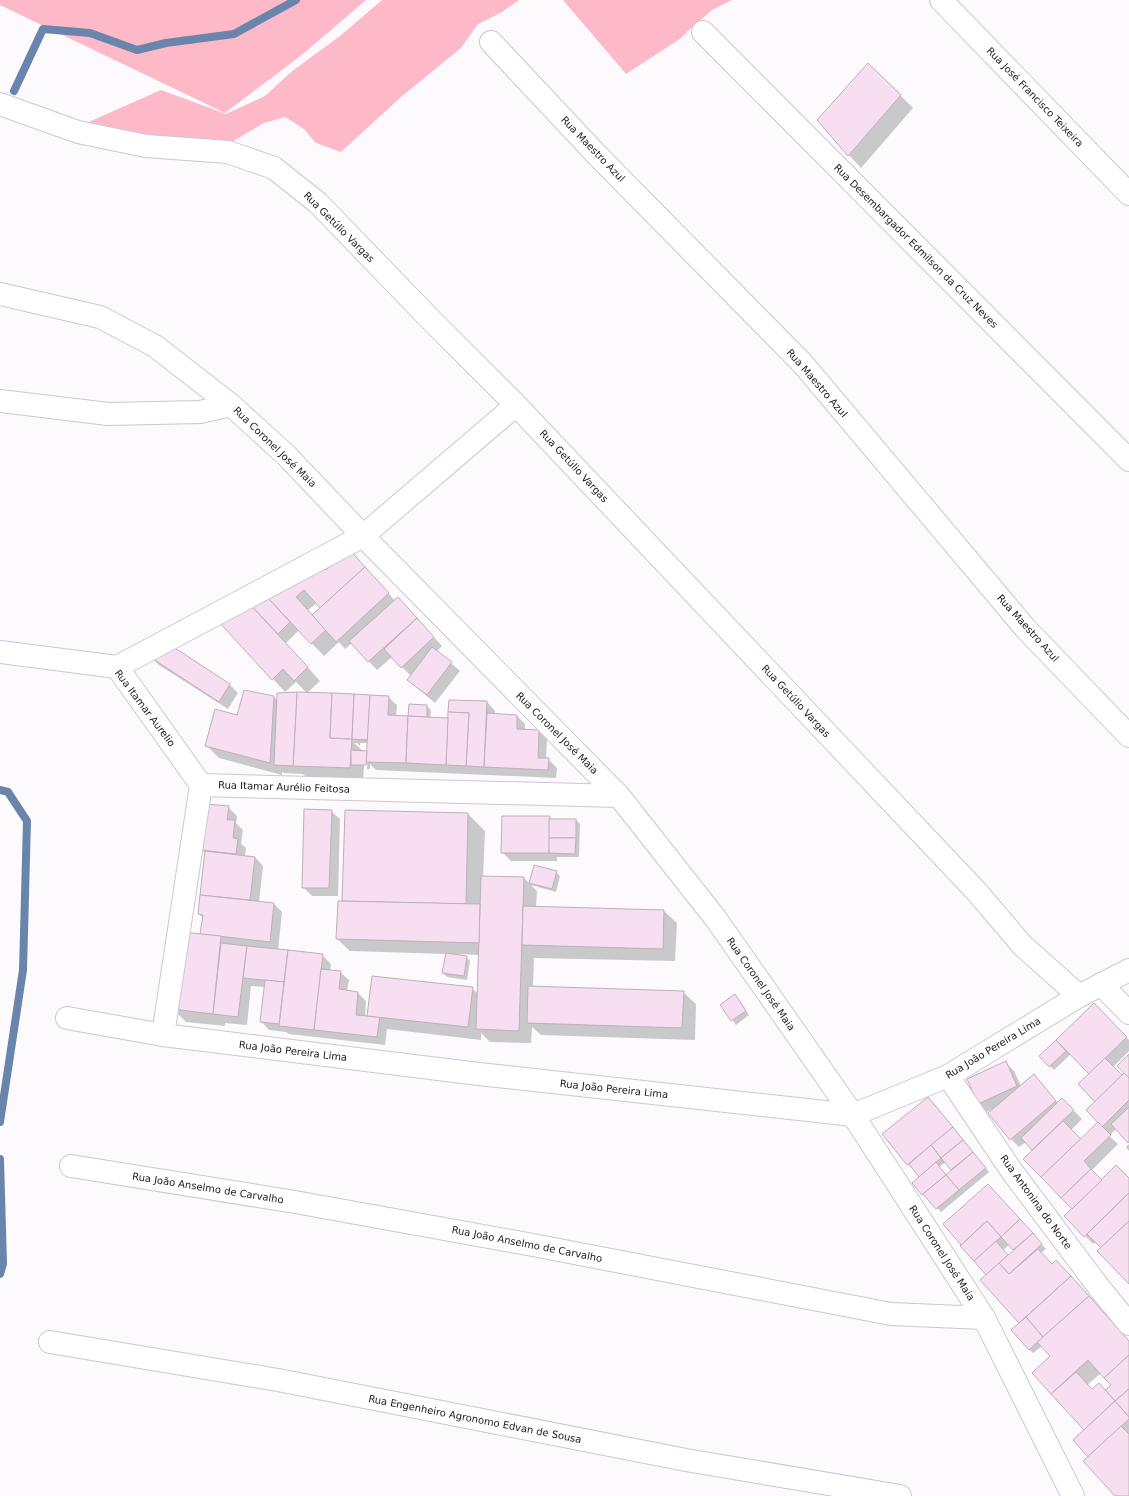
<svg xmlns="http://www.w3.org/2000/svg" width="1129" height="1496" font-family="'DejaVu Sans',sans-serif">
  <style>
    .green { fill: #feb9c8 }
    .shadow { fill: #0003; fill-rule: evenodd }
    .lines { fill: none; stroke-linecap: round; stroke-linejoin: round }
    .stream { stroke: #6985ac; stroke-width: 8 }
    .building { fill: #f7def0; stroke: #bdb0b9 }
    .street-casing { stroke: #cdc6d3; stroke-width: 24 }
    .street { stroke: #fff; stroke-width: 22 }
    .labels { text-anchor: middle; dominant-baseline: central; stroke-width: 3; stroke-linejoin: round; paint-order: stroke }
    .street-label { font-size: 10px; fill: #1b181d; stroke: #fff }
  </style>
  <rect width="100%" height="100%" fill="#fcfafd"/>
  <g class="green">
    <polygon points="0,0 366,0 303,54 225,113 0,5"/>
    <polygon points="382,0 519,0 502,12 478,24 461,48 401,97 341,152 316,143 304,129 285,117 264,123 223,147 118,137 84,124 161,90 226,114 265,96 291,72 340,36"/>
    <polygon points="563,0 732,0 712,10 688,31 680,39 626,74"/>
  </g>
  <g class="shadow">
    <polygon points="900,95 913,108 861,168 849,155"/>
    <path d="M 326,571 L 377,580 L 395,601 L 406,607 L 442,646 L 437,651 L 460,671 L 435,703 L 408,680 L 411,676 L 392,657 L 377,670 L 352,643 L 345,649 L 339,642 L 324,656 L 299,630 L 286,643 L 320,681 L 307,693 L 296,682 L 285,692 L 221,622 ZM 317,603 L 322,608 L 313,616 L 308,610 Z"/>
    <polygon points="161,640 230,685 238,693 228,709 159,665 151,657"/>
    <polygon points="274,697 278,701 388,697 397,705 396,717 411,717 427,706 431,710 430,718 449,719 450,701 487,702 495,711 495,714 517,716 525,724 525,730 538,731 547,739 546,759 548,759 557,768 556,778 376,770 370,764 370,769 367,769 368,743 360,743 360,746 357,743 354,743 363,751 365,752 363,781 307,778 303,774 284,773 282,772 282,775 219,758 206,745"/>
    <polygon points="228,807 237,816 236,823 243,830 241,844 246,848 245,856 255,857 263,866 259,902 274,904 282,912 278,950 322,955 331,964 330,971 340,972 349,980 347,992 358,993 366,1001 365,1017 472,988 478,994 480,955 456,954 456,956 466,957 470,961 467,980 447,977 443,973 446,954 350,951 337,939 344,902 343,901 346,811 468,814 485,831 483,877 524,878 530,884 535,866 556,872 560,876 556,892 531,885 537,891 536,907 664,911 677,923 675,961 534,958 533,987 683,992 696,1004 695,1040 541,1035 532,1027 531,1043 490,1042 481,1033 481,1040 387,1029 385,1045 289,1034 286,1032 269,1030 261,1021 265,987 251,986 247,1025 225,1023 225,1026 186,1022 173,1009 203,935 203,918 199,914 206,854 202,850"/>
    <polygon points="331,811 340,819 338,896 312,896 303,887"/>
    <polygon points="549,817 552,820 576,820 580,824 579,857 557,857 557,861 511,861 502,852"/>
    <polygon points="739,1000 749,1015 736,1025 722,1005"/>
    <polygon points="1094,1004 1129,1040 1129,1051 1113,1067 1122,1076 1129,1079 1129,1142 1116,1129 1109,1136 1118,1144 1092,1170 1102,1181 1129,1180 1129,1282 1102,1248 1096,1241 1093,1244 1066,1216 1073,1209 1034,1150 1026,1142 1019,1147 1011,1139 992,1109 987,1112 979,1103 1006,1063 1014,1071 1021,1086 1034,1075 1058,1103 1062,1099 1082,1119 1071,1130 1081,1140 1099,1122 1090,1074 1071,1054 1054,1070 1040,1056"/>
    <path d="M 928,1098 L 936,1106 L 989,1172 L 941,1212 L 937,1208 L 916,1172 L 908,1164 ZM 946,1162 L 953,1170 L 946,1176 L 939,1167 Z"/>
    <polygon points="1129,1144 1129,1151 1126,1147"/>
    <path d="M 988,1185 L 1046,1249 L 1041,1253 L 1052,1265 L 1056,1261 L 1129,1341 L 1129,1354 L 1101,1373 L 1087,1385 L 1092,1390 L 1106,1391 L 1112,1386 L 1129,1356 L 1129,1496 L 1117,1496 L 1089,1457 L 1085,1430 L 1052,1393 L 1051,1357 L 1042,1346 L 1033,1353 L 1029,1349 L 1020,1323 L 982,1280 L 988,1275 L 944,1224 ZM 1009,1245 L 1015,1250 L 1009,1256 L 1003,1250 Z"/>
  </g>
  <g class="lines">
    <g class="stream">
      <polyline points="14,91 43,29 90,33 137,50 166,43 234,34 296,0"/>
      <polyline points="0,790 8,792 27,821 23,970 0,1122"/>
      <polyline points="0,1159 3,1264 0,1274"/>
    </g>
  </g>
  <g class="building">
    <polygon points="868,63 901,95 848,156 817,120"/>
    <polygon points="349,549 365,567 320,608 304,590 296,597 326,630 311,644 266,596 311,555 326,570"/>
    <polygon points="365,567 389,593 336,642 312,615"/>
    <polygon points="258,587 290,622 278,634 245,599"/>
    <polygon points="398,597 417,618 368,662 349,641"/>
    <polygon points="245,599 308,667 294,681 283,669 272,680 219,622"/>
    <polygon points="417,618 434,637 401,668 384,649"/>
    <polygon points="161,639 230,684 219,702 150,657"/>
    <polygon points="432,647 452,662 427,695 407,680"/>
    <polygon points="244,690 274,696 270,763 205,746 215,709 237,715"/>
    <polygon points="297,692 332,693 330,738 352,739 350,768 293,766"/>
    <polygon points="297,692 293,766 274,765 277,693"/>
    <polygon points="332,693 354,694 352,739 330,738"/>
    <polygon points="354,694 370,695 368,740 352,739"/>
    <polygon points="370,695 389,696 388,715 408,716 406,763 366,762"/>
    <polygon points="449,700 487,701 484,767 466,766 469,713 448,712"/>
    <polygon points="409,704 427,705 427,717 408,716"/>
    <polygon points="448,712 469,713 466,766 446,765"/>
    <polygon points="487,713 517,715 517,729 539,730 538,758 549,758 548,770 484,767"/>
    <polygon points="408,716 448,718 446,765 406,763"/>
    <polygon points="351,750 367,751 366,765 351,765"/>
    <polygon points="206,804 229,806 227,820 235,820 233,838 238,839 236,854 200,850"/>
    <polygon points="304,809 332,810 329,888 302,888"/>
    <polygon points="345,810 468,813 466,904 342,901"/>
    <polygon points="502,816 550,816 549,853 501,853"/>
    <rect x="549" y="819" width="27" height="19"/>
    <polygon points="549,838 576,838 575,854 549,853"/>
    <polygon points="205,851 255,857 250,900 200,895"/>
    <polygon points="534,865 557,871 552,889 529,883"/>
    <polygon points="481,876 524,877 519,1031 476,1029"/>
    <polygon points="200,895 274,903 270,942 200,934 203,915 198,914"/>
    <polygon points="338,901 480,904 479,943 336,939"/>
    <polygon points="523,906 664,910 663,949 522,945"/>
    <polygon points="181,932 221,936 213,1014 172,1009"/>
    <polygon points="221,943 247,946 238,1017 213,1014"/>
    <polygon points="247,946 288,950 284,982 243,978"/>
    <polygon points="288,950 323,954 314,1030 279,1026"/>
    <polygon points="446,953 467,956 464,976 442,973"/>
    <polygon points="321,969 341,971 339,989 358,992 356,1015 380,1017 377,1037 314,1030"/>
    <polygon points="372,976 473,987 468,1027 367,1016"/>
    <polygon points="265,980 284,982 279,1024 260,1022"/>
    <polygon points="528,986 684,991 682,1028 527,1023"/>
    <polygon points="735,994 746,1011 731,1021 720,1005"/>
    <polygon points="1094,1003 1127,1037 1089,1074 1056,1040"/>
    <polygon points="1056,1040 1066,1051 1049,1067 1039,1056"/>
    <polygon points="1129,1054 1129,1078 1117,1066"/>
    <polygon points="1105,1058 1122,1075 1095,1102 1078,1084"/>
    <polygon points="1006,1061 1017,1086 978,1104 967,1079"/>
    <polygon points="1124,1073 1129,1078 1129,1100 1102,1127 1086,1110"/>
    <polygon points="1034,1074 1056,1101 1010,1140 988,1113"/>
    <polygon points="928,1097 953,1127 907,1165 882,1134"/>
    <polygon points="1062,1098 1074,1110 1032,1150 1021,1138"/>
    <polygon points="1129,1107 1129,1142 1128,1143 1111,1124"/>
    <polygon points="1063,1121 1081,1139 1041,1177 1023,1159"/>
    <polygon points="1098,1122 1111,1135 1084,1161 1091,1169 1061,1198 1041,1177"/>
    <polygon points="953,1127 963,1140 941,1158 931,1145"/>
    <polygon points="963,1140 973,1152 951,1170 941,1158"/>
    <polygon points="931,1145 941,1158 919,1177 909,1164"/>
    <polygon points="973,1152 986,1168 959,1190 946,1175"/>
    <polygon points="936,1162 946,1175 922,1195 912,1183"/>
    <polygon points="1116,1165 1129,1178 1129,1193 1084,1237 1064,1216"/>
    <polygon points="1091,1169 1102,1180 1072,1209 1061,1198"/>
    <polygon points="946,1175 959,1190 936,1209 923,1194"/>
    <polygon points="988,1184 1020,1219 1001,1237 987,1221 961,1245 943,1224"/>
    <polygon points="1129,1193 1129,1221 1101,1248 1087,1234"/>
    <polygon points="1020,1219 1033,1233 1013,1250 1001,1237"/>
    <polygon points="987,1221 1001,1237 974,1261 960,1246"/>
    <polygon points="1129,1221 1129,1284 1097,1251"/>
    <polygon points="1033,1233 1042,1244 1009,1274 999,1263"/>
    <polygon points="996,1241 1008,1255 986,1275 974,1261"/>
    <polygon points="1038,1249 1052,1264 1056,1260 1071,1276 1019,1323 980,1280 999,1263 1009,1274"/>
    <polygon points="1071,1276 1089,1296 1043,1337 1026,1317"/>
    <polygon points="1089,1296 1129,1341 1129,1355 1104,1378 1088,1360 1051,1394 1032,1373 1050,1356 1037,1342"/>
    <polygon points="1026,1317 1043,1337 1029,1350 1011,1330"/>
    <polygon points="1129,1355 1129,1389 1115,1401 1105,1390 1111,1385 1104,1378"/>
    <polygon points="1076,1372 1092,1389 1099,1383 1115,1401 1084,1430 1051,1394"/>
    <polygon points="1129,1389 1129,1417 1115,1401"/>
    <polygon points="1115,1401 1129,1417 1129,1419 1088,1457 1073,1440"/>
    <polygon points="1121,1426 1129,1434 1129,1496 1115,1496 1083,1461"/>
  </g>
  <g class="lines">
    <g class="street-casing">
      <g id="street">
        <polyline points="941,0 1129,194"/>
        <polyline points="703,32 1129,460"/>
        <polyline points="491,42 597,155 803,364 1026,629 1129,736"/>
        <polyline points="0,104 78,132 146,146 228,152 274,168 318,203 431,320 516,405 977,892 1022,945 1079,996"/>
        <polyline points="0,294 100,317 155,346 231,405"/>
        <polyline points="0,401 108,414 200,412 231,405 287,456 363,536 619,796 716,919 853,1115 984,1318 1073,1496"/>
        <polyline points="0,652 117,667 201,785"/>
        <polyline points="117,667 363,536 516,405"/>
        <polyline points="1101,984 1129,1013"/>
        <polyline points="67,1018 163,1035 479,1074 853,1115 948,1076 1079,996 1129,970"/>
        <polyline points="163,1035 201,785 619,796"/>
        <polyline points="948,1076 1011,1170 1101,1290 1129,1324"/>
        <polyline points="71,1166 295,1202 533,1245 891,1314 984,1318"/>
        <polyline points="50,1342 278,1380 686,1460 900,1496"/>
      </g>
    </g>
    <use href="#street" class="street"/>
  </g>
  <g class="labels">
    <g class="street-label">
      <text transform="translate(1035 97) rotate(46)">Rua José Francisco Teixeira</text>
      <text transform="translate(593 149) rotate(46)">Rua Maestro Azul</text>
      <text transform="translate(339 227) rotate(45)">Rua Getúlio Vargas</text>
      <text transform="translate(916 246) rotate(45)">Rua Desembargador Edmilson da Cruz Neves</text>
      <text transform="translate(817 383) rotate(49)">Rua Maestro Azul</text>
      <text transform="translate(275 447) rotate(44)">Rua Coronel José Maia</text>
      <text transform="translate(574 466) rotate(47)">Rua Getúlio Vargas</text>
      <text transform="translate(1028 628) rotate(48)">Rua Maestro Azul</text>
      <text transform="translate(796 701) rotate(47)">Rua Getúlio Vargas</text>
      <text transform="translate(145 708) rotate(53)">Rua Itamar Aurelio</text>
      <text transform="translate(557 733) rotate(45)">Rua Coronel José Maia</text>
      <text transform="translate(284 787) rotate(2)">Rua Itamar Aurélio Feitosa</text>
      <text transform="translate(761 984) rotate(55)">Rua Coronel José Maia</text>
      <text transform="translate(993 1048) rotate(-31)">Rua João Pereira Lima</text>
      <text transform="translate(293 1051) rotate(7)">Rua João Pereira Lima</text>
      <text transform="translate(614 1089) rotate(6)">Rua João Pereira Lima</text>
      <text transform="translate(208 1188) rotate(9)">Rua João Anselmo de Carvalho</text>
      <text transform="translate(1036 1202) rotate(54)">Rua Antonina do Norte</text>
      <text transform="translate(527 1244) rotate(11)">Rua João Anselmo de Carvalho</text>
      <text transform="translate(942 1253) rotate(57)">Rua Coronel José Maia</text>
      <text transform="translate(475 1419) rotate(11)">Rua Engenheiro Agronomo Edvan de Sousa</text>
    </g>
  </g>
</svg>
